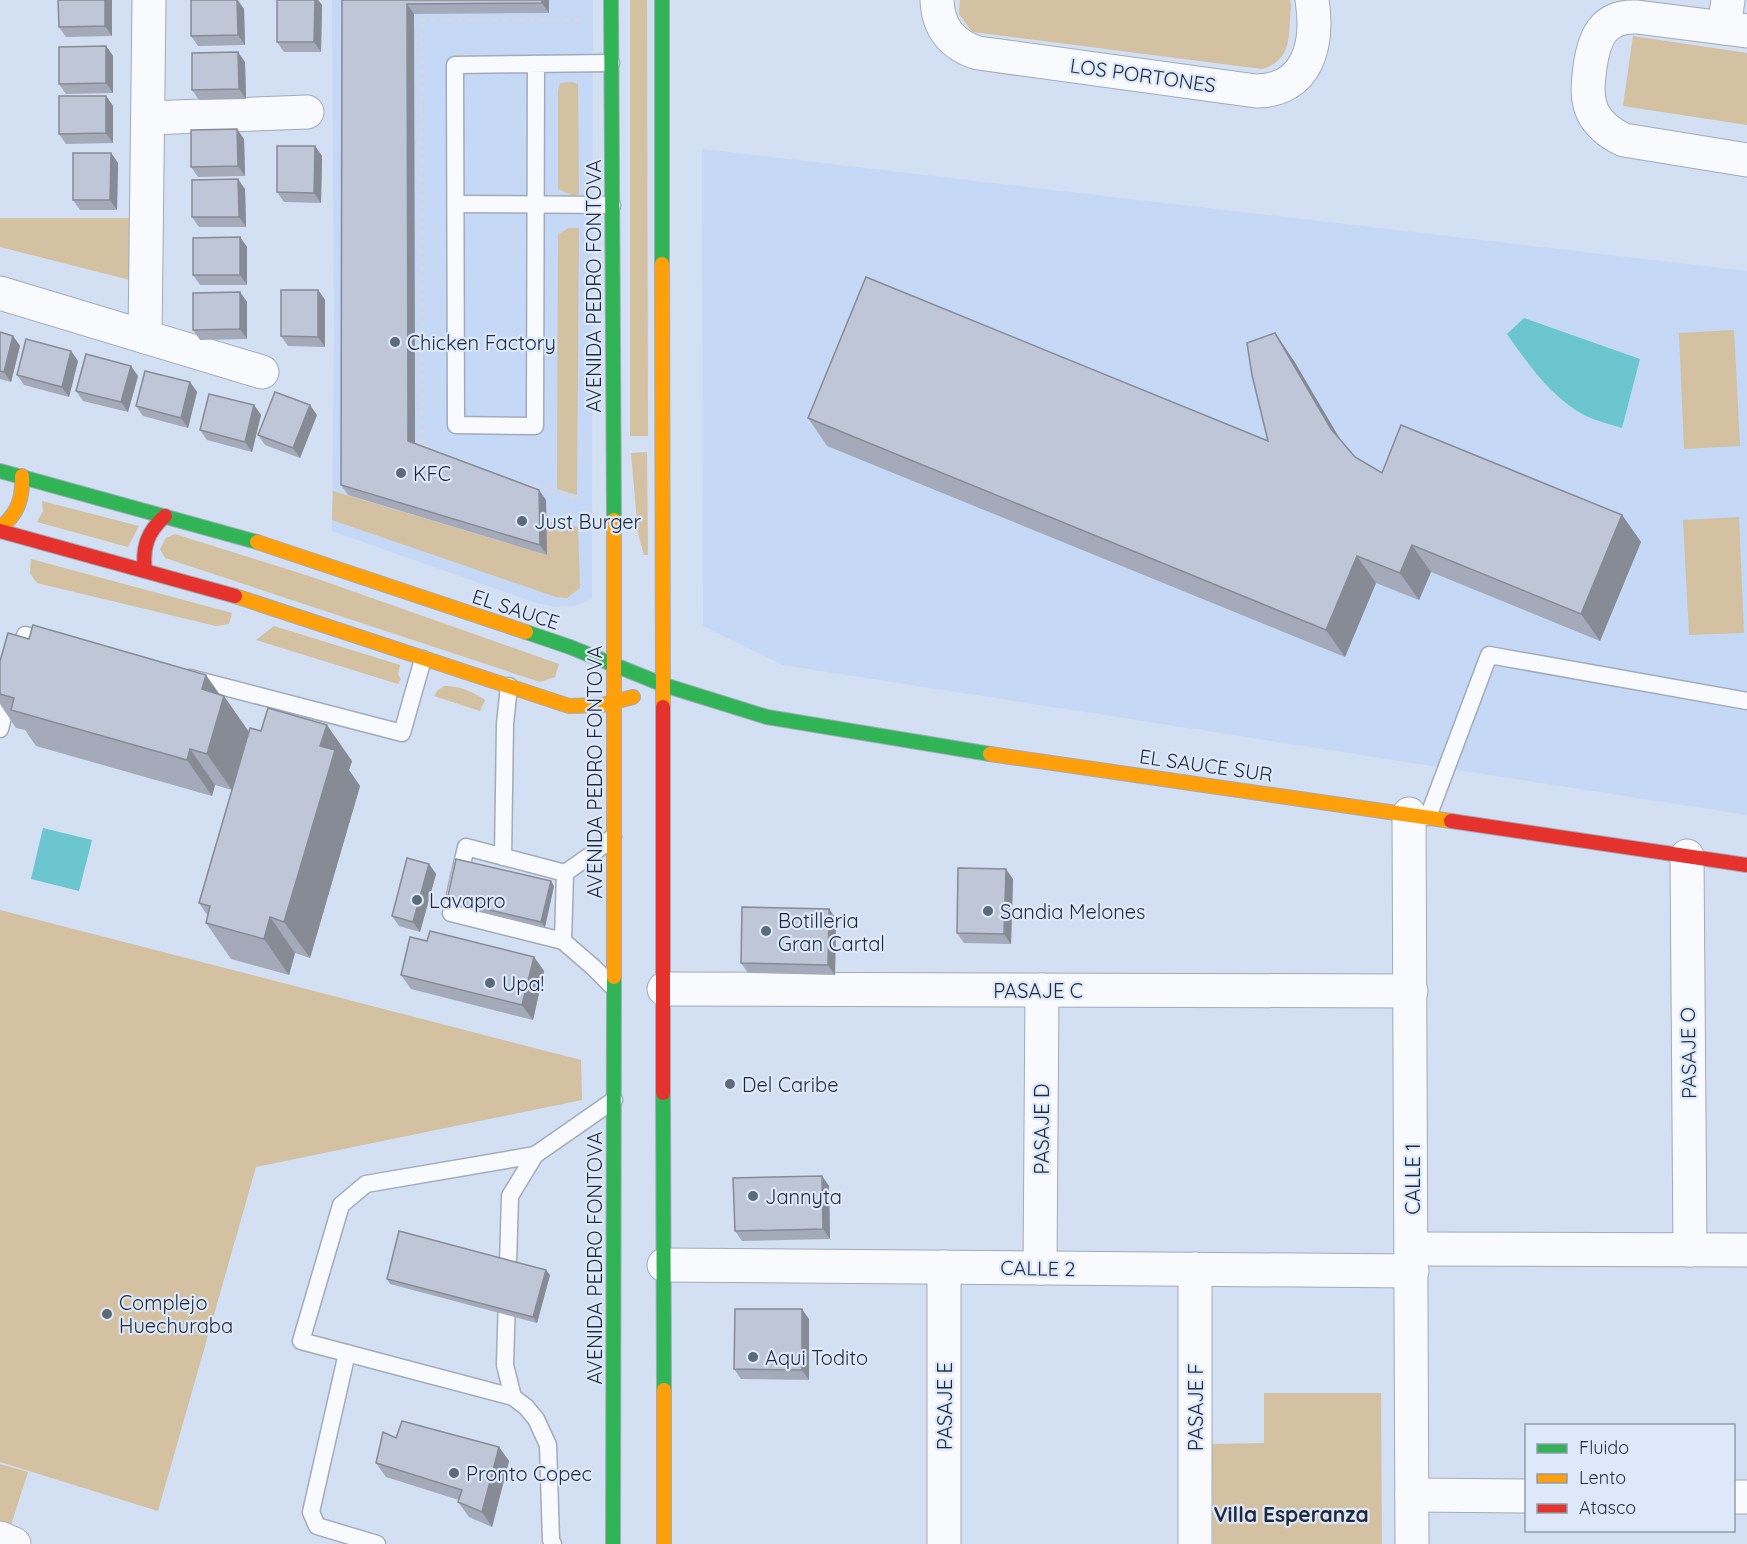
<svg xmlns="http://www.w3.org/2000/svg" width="1747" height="1544" font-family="Quicksand,sans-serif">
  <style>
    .built { fill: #c5d8f6 }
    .green { fill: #d3c1a1 }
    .water { fill: #6bc6d0 }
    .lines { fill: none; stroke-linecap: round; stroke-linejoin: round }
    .lane-casing { stroke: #a1abbb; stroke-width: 19 }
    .street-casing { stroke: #a1abbb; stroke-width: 35 }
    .fast-casing { stroke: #a1abbb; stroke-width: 16 }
    .slow-casing { stroke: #a1abbb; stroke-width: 16 }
    .jam-casing { stroke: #a1abbb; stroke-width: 16 }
    .path { stroke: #d5d8de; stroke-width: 4; stroke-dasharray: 4.5 4.5; stroke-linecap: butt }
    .lane { stroke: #f8fafd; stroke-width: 16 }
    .street { stroke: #f8fafd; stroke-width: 33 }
    .fast { stroke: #30b455; stroke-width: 14 }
    .slow { stroke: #ff9f0a; stroke-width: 14 }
    .jam { stroke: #e5322d; stroke-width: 14 }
    .wall { fill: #a4aab9 }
    .shaded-wall { fill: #868b96 }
    .building { fill: #bfc6d7; stroke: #868b96; stroke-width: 1.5 }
    .poi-dot { fill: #5e697a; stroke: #dde8fa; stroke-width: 2 }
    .labels { text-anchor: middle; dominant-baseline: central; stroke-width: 4.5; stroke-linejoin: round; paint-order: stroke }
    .street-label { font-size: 20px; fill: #1f293a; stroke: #dde8fa }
    .poi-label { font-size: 20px; fill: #1f293a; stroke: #dde8fa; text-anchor: start }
    .neighbourhood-label { font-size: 21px; font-weight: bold; fill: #1f293a; stroke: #dde8fa }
  </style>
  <rect width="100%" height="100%" fill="#d3dff2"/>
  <g class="built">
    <polygon points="332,0 593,0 592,599 575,606 556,607 536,603 332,531 334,324"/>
    <polygon points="702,149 1747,271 1747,815 783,665 703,626"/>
  </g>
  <g class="green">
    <polygon points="630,0 647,0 648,436 630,436"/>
    <path d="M 960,0 L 1290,0 L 1291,5 C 1288,33 1294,60 1262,69 L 972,32 L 959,14 Z"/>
    <polygon points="1633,36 1747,53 1747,125 1623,106"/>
    <polygon points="572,82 578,84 579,194 574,196 558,189 558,92 560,83"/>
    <polygon points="0,218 142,218 142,283 0,247"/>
    <polygon points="568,228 579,228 577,495 557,489 558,235"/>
    <polygon points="1734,330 1740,446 1684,449 1679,333"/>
    <polygon points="647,452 648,555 644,555 638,533 631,453"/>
    <polygon points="333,491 547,555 547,521 578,527 580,588 567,598 556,597 332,520"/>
    <polygon points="42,501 139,526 128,547 37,522 43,511"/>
    <polygon points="1739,517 1744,633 1689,635 1683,520"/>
    <polygon points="175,534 315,578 559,664 555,677 540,682 165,558 160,549 166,538"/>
    <polygon points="31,559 232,613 229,624 216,626 37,583 30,573"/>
    <polygon points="274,626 400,665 398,674 401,679 398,684 256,640"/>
    <path d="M 444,686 C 460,686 471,691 485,700 L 480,711 L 434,696 L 437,691 Z"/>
    <polygon points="0,910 581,1060 582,1100 256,1167 158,1511 0,1462"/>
    <polygon points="1264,1393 1381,1393 1382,1544 1213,1544 1212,1444 1264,1443"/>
    <polygon points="0,1464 28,1472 9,1531 0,1528"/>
  </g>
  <g class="water">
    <path d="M 1524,318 L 1640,359 L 1622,428 C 1610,424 1597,421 1586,416 C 1552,399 1528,364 1507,334 Z"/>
    <polygon points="43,828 92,840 79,891 31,879"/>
  </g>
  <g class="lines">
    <g class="lane-casing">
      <g id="lane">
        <polyline points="536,64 535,426 456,425 455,65 611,63"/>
        <polyline points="456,204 612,205"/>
        <polyline points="19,660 25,635 51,642"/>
        <polyline points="190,678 402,733 423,659"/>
        <polyline points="0,729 10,690"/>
        <polyline points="1428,817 1489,655 1747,701"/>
        <polyline points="503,857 505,724 509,686"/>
        <polyline points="563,941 565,873"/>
        <polyline points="611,985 593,967 563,941 451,913 466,847 565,873 592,854 613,837"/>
        <polyline points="535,1155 510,1196 505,1365 513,1397 526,1407 536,1419 548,1445 551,1540 553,1544"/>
        <polyline points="347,1353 311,1512 317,1526 377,1544"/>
        <polyline points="513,1397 301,1341 341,1205 366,1184 535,1155 614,1100"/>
      </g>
    </g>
    <g class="street-casing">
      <g id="street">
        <path d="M 937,0 C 938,28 952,45 978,53 L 1256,91 C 1308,91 1319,44 1312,0"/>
        <polyline points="1724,28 1728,0"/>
        <path d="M 1747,31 L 1637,17 C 1603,15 1594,38 1590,67 C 1588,83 1586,98 1593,113 C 1600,126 1611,134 1624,140 L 1747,160"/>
        <polyline points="148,118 307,112"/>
        <polyline points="0,293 262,372"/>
        <polyline points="145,337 149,0"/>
        <polyline points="1409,814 1412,1544"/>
        <polyline points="1687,856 1690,1250"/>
        <polyline points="664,989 1411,991"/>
        <polyline points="1412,1249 1747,1250"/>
        <polyline points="664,1265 1412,1271"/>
        <polyline points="944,1267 944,1544"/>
        <polyline points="1040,1268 1042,990"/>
        <polyline points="1412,1495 1526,1496"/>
        <polyline points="1734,1497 1747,1497"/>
        <polyline points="0,1538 14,1544"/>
        <polyline points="1195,1544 1195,1269"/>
      </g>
    </g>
    <g class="fast-casing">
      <g id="fast">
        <polyline points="611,0 614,520"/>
        <polyline points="662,0 662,264"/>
        <polyline points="0,471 257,542"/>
        <polyline points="526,632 570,647 664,685 767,717 990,754"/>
        <polyline points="663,1093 664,1390"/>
        <polyline points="613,1544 614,977"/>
      </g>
    </g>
    <g class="slow-casing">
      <g id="slow">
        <polyline points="662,264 663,707"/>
        <polyline points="614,520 614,977"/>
        <path d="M 0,528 C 18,514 23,498 22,476"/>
        <polyline points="257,542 526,632"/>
        <polyline points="235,596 569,706 602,705 633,697"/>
        <polyline points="990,754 1451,821"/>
        <polyline points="664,1390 664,1544"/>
      </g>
    </g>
    <g class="jam-casing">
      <g id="jam">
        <polyline points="0,531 235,596"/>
        <path d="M 145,571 C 142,548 147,532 165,516"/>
        <polyline points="663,707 663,1093"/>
        <polyline points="1451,821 1747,865"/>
      </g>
    </g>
    <g class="path">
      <polyline points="445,455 422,444 421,20 579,20"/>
      <polyline points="508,479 579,498"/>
    </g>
    <use href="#lane" class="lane"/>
    <use href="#street" class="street"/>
    <use href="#fast" class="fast"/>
    <use href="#slow" class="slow"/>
    <use href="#jam" class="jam"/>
  </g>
  <g class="wall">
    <polygon points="58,0 112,0 112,36 66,37 59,27"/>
    <polygon points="191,0 238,0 244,9 245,45 198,46 191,36"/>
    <polygon points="277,0 318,0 322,5 321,52 284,52 277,42"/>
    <polygon points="342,0 549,0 549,13 414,14 415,444 546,500 547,555 348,495 341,485"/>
    <polygon points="106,46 113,56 113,93 66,94 59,84"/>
    <polygon points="245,62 246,99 199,100 192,90"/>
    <polygon points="106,96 113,106 113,143 66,144 59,134"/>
    <polygon points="244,139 245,176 198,177 191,167"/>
    <polygon points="315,146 322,156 321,203 284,202 277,192"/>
    <polygon points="111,153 118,163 117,210 80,210 73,200"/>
    <polygon points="245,189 246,227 199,227 192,217"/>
    <polygon points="240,237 247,247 247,285 200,285 193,275"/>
    <polygon points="318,290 325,300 325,347 288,346 281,336"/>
    <polygon points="240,292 247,302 247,339 200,340 193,330"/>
    <polygon points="0,332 13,336 20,346 11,382 0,379"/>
    <polygon points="1275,333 1294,361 1341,441 1355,457 1382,473 1622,515 1641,542 1600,641 1431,572 1419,600 1376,583 1345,657 827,446 808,418 1268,441"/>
    <polygon points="71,351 78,361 69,397 24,385 17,375"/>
    <polygon points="138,376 128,412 83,401 76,391"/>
    <polygon points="190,382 197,392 188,428 143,416 136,406"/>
    <polygon points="254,405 261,415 252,452 207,440 200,430"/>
    <polygon points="317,415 300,458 265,445 258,435"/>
    <polygon points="0,661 220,695 249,732 352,761 349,770 360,786 310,958 295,953 289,975 231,959 206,923 208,916 199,903 232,790 215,785 212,796 36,746 25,730 16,728 0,704"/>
    <polygon points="429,864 436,874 420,932 399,926 392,916"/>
    <polygon points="1013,879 1011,944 964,943 957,933"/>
    <polygon points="554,886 545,927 450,905 447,900"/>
    <polygon points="829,909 836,919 835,975 748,973 741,963"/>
    <polygon points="427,941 534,957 544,971 533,1020 411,989 401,975"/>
    <polygon points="822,1176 829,1186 830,1239 742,1241 735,1231"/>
    <polygon points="550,1275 537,1323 390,1284 387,1279"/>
    <polygon points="809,1319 809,1380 741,1379 734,1369"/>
    <polygon points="396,1438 499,1447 509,1461 492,1527 469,1517 458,1502 459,1500 386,1477 376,1463"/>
  </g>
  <g class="shaded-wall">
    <polygon points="105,0 112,0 112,36 105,26"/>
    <polygon points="237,0 244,9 245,45 238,35"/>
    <polygon points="315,0 318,0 322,5 321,52 314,42"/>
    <polygon points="542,0 549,0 549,13 542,3"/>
    <polygon points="407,4 414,14 415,451 408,441"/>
    <polygon points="106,46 113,56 113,93 106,83"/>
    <polygon points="238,52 245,62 246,99 239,89"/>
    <polygon points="106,96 113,106 113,143 106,133"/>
    <polygon points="237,129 244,139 245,176 238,166"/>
    <polygon points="315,146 322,156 321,203 314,193"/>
    <polygon points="111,153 118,163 117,210 110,200"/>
    <polygon points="238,179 245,189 246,227 239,217"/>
    <polygon points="240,237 247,247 247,285 240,275"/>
    <polygon points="318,290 325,300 325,347 318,337"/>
    <polygon points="240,292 247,302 247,339 240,329"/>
    <polygon points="1275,333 1294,361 1350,456 1331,429"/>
    <polygon points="13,336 20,346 11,382 4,372"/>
    <polygon points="71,351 78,361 69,397 62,387"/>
    <polygon points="131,366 138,376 128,412 121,402"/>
    <polygon points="190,382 197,392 188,428 181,418"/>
    <polygon points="254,405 261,415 252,452 245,442"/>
    <polygon points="310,405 317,415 300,458 293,448"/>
    <polygon points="539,490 546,500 547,555 540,545"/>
    <polygon points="1622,515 1641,542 1600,641 1581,614"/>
    <polygon points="1412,545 1431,572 1419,600 1400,573"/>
    <polygon points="1357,556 1376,583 1345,657 1326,630"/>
    <polygon points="206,675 223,699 224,696 249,732 232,790 207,754 202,689"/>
    <polygon points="327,725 352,761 349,770 360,786 310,958 284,922 320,746"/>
    <polygon points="190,749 215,785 212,796 187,760"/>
    <polygon points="429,864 436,874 420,932 413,922"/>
    <polygon points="1006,869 1013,879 1011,944 1004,934"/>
    <polygon points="551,881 554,886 545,927 541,922"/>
    <polygon points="829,909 836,919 835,975 828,965"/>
    <polygon points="270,917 295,953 289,975 264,939"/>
    <polygon points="534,957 544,971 533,1020 522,1005"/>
    <polygon points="822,1176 829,1186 830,1239 823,1229"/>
    <polygon points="546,1270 550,1275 537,1323 533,1317"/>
    <polygon points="802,1309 809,1319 809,1380 802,1370"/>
    <polygon points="499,1447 509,1461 492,1527 482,1512"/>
  </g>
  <g class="building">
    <polygon points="58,0 105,0 105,26 59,27"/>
    <polygon points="191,0 237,0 238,35 191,36"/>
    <polygon points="277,0 315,0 314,42 277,42"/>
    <polygon points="342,0 542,0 542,3 407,4 408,441 539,490 540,545 341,485"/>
    <polygon points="106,46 106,83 59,84 59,47"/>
    <polygon points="238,52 239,89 192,90 192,53"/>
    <polygon points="59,96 106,96 106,133 59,134"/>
    <polygon points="237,129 238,166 191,167 191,130"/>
    <polygon points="277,146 315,146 314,193 277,192"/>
    <polygon points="73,153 111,153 110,200 73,200"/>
    <polygon points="238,179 239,217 192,217 192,180"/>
    <polygon points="240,237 240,275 193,275 193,238"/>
    <polygon points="866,277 1268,441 1252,375 1247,343 1275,333 1331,429 1355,457 1382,473 1401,425 1622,515 1581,614 1412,545 1400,573 1357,556 1326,630 808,418"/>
    <polygon points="281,290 318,290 318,337 281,336"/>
    <polygon points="240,292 240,329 193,330 193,293"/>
    <polygon points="0,332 13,336 4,372 0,371"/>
    <polygon points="26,339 71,351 62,387 17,375"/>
    <polygon points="86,354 131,366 121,402 76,391"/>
    <polygon points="145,371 190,382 181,418 136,406"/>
    <polygon points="275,392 310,405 293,448 258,435"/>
    <polygon points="209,394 254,405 245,442 200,430"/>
    <polygon points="33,625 206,675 202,689 224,696 207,754 190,749 187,760 11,710 14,698 0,694 0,661 8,633 29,639"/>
    <polygon points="268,708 327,725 320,746 335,750 284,922 270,917 264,939 206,923 210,906 199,903 250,728 261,731"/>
    <polygon points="407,858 429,864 413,922 392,916"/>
    <polygon points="456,859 551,881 541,922 447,900"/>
    <polygon points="958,868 1006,869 1004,934 957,933"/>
    <polygon points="742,907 829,909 828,965 741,963"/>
    <polygon points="430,931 534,957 522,1005 401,975 410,937 427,941"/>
    <polygon points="822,1176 823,1229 735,1231 733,1178"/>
    <polygon points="399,1231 546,1270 533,1317 387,1279"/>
    <polygon points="735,1309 802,1309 802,1370 734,1369"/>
    <polygon points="402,1421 499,1447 482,1512 458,1502 462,1490 376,1463 383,1432 396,1438"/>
  </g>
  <g class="poi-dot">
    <circle cx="395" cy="342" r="6"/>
    <circle cx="401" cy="473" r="6"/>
    <circle cx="522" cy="521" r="6"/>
    <circle cx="417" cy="900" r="6"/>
    <circle cx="988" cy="911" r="6"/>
    <circle cx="766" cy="931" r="6"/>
    <circle cx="490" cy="983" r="6"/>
    <circle cx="730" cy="1084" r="6"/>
    <circle cx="753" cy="1196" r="6"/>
    <circle cx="107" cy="1314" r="6"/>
    <circle cx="753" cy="1357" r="6"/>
    <circle cx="454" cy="1473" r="6"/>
  </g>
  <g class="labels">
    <g class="street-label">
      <text transform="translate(1143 75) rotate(8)">LOS PORTONES</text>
      <text transform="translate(593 286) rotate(-90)">AVENIDA PEDRO FONTOVA</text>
      <text transform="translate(516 609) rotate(18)">EL SAUCE</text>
      <text transform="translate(1206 765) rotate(8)">EL SAUCE SUR</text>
      <text transform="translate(594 772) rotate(-90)">AVENIDA PEDRO FONTOVA</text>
      <text x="1038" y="990">PASAJE C</text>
      <text transform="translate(1688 1053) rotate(-91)">PASAJE O</text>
      <text transform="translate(1041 1129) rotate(-90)">PASAJE D</text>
      <text transform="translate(1412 1179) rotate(-90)">CALLE 1</text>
      <text transform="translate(594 1258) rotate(-90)">AVENIDA PEDRO FONTOVA</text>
      <text transform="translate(1038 1268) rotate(1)">CALLE 2</text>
      <text transform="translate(944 1406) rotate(-90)">PASAJE E</text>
      <text transform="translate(1195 1407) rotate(-90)">PASAJE F</text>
    </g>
    <g class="poi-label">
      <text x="407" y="342">Chicken Factory</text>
      <text x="413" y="473">KFC</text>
      <text x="534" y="521">Just Burger</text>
      <text x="429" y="900">Lavapro</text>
      <text x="1000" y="911">Sandia Melones</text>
      <text x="778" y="920">Botilleria<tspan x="778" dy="23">Gran Cartal</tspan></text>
      <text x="502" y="983">Upa!</text>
      <text x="742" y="1084">Del Caribe</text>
      <text x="765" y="1196">Jannyta</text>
      <text x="119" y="1302">Complejo<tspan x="119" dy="23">Huechuraba</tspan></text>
      <text x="765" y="1357">Aqui Todito</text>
      <text x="466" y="1473">Pronto Copec</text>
    </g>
    <g class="neighbourhood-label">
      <text x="1291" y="1514">Villa Esperanza</text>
    </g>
  </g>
  <rect x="1525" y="1424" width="210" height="108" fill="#dde8fa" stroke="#919cad" stroke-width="1.5"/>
  <rect x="1537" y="1444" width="30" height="9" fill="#30b455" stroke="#919cad" stroke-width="1.5"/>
  <text x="1579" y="1454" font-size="18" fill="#1f293a">Fluido</text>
  <rect x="1537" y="1474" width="30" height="9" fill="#ff9f0a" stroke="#919cad" stroke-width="1.5"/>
  <text x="1579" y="1484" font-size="18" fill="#1f293a">Lento</text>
  <rect x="1537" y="1504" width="30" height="9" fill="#e5322d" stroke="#919cad" stroke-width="1.5"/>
  <text x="1579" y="1514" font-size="18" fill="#1f293a">Atasco</text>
</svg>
